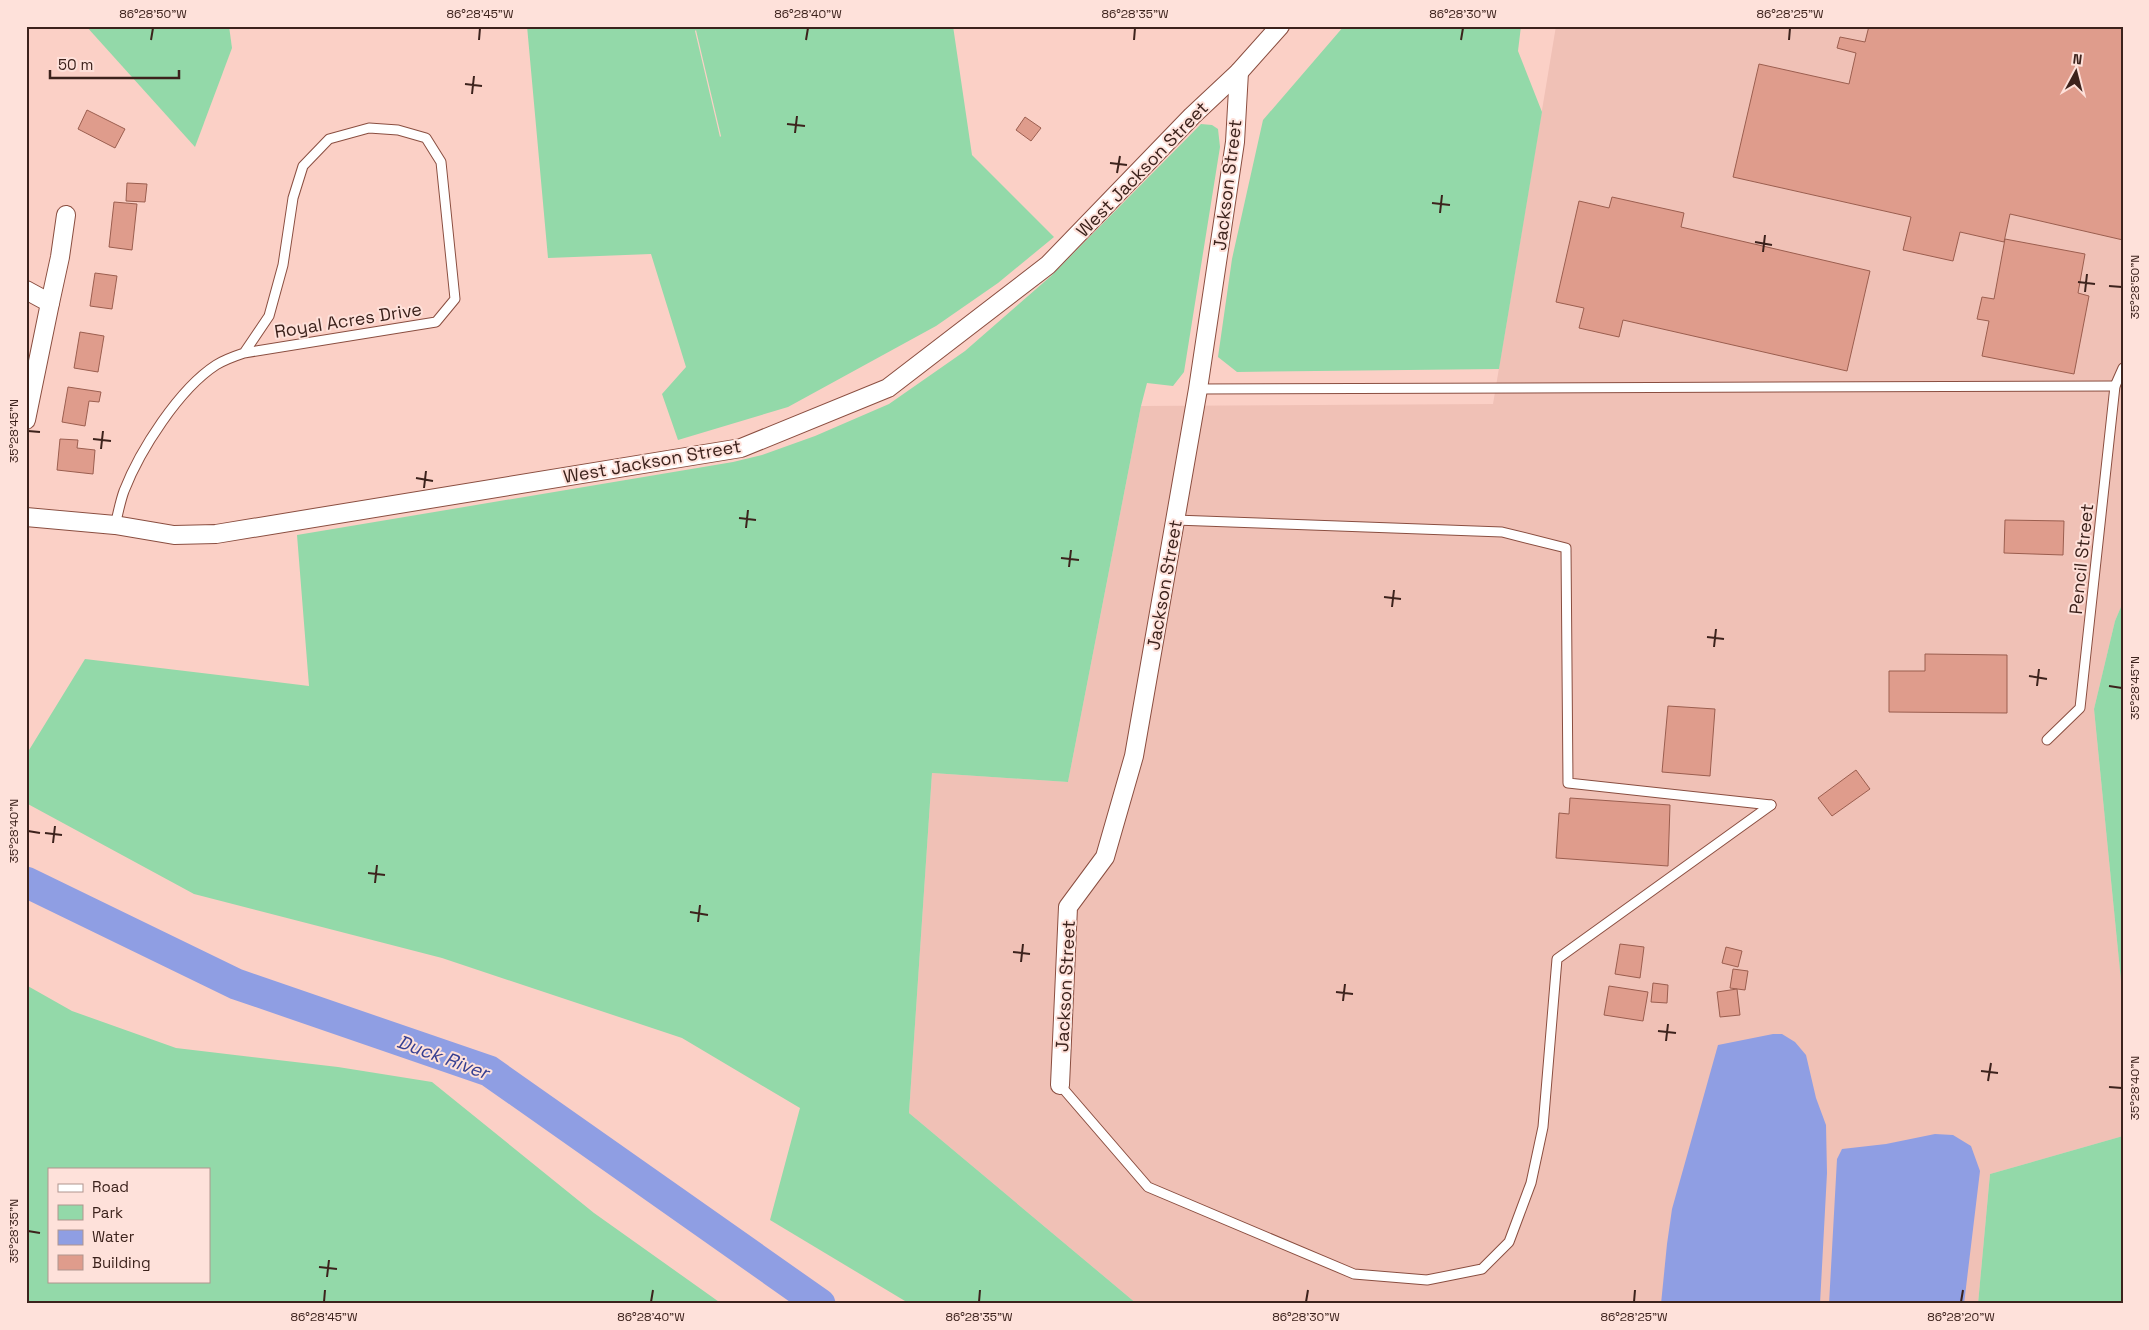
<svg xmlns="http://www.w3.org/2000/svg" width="2149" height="1330" font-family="'Space Grotesk',sans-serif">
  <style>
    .built { fill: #f0c1b6 }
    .green { fill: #93d9a9; fill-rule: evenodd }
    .water { fill: #8f9ee3 }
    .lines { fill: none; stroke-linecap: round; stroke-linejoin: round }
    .river { stroke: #8f9ee3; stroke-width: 31 }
    .building { fill: #df9c8c; stroke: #9b5e4f }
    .service-casing { stroke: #8a4e40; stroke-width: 11 }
    .minor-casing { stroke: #8a4e40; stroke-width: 20 }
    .service { stroke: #fff; stroke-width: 9 }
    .minor { stroke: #fff; stroke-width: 18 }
    .ticks { fill: none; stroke: #3c221c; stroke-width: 2 }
    .labels { text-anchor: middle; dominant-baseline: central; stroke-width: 4; stroke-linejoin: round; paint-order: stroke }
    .street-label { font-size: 18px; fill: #3c221c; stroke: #fee1da }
    .water-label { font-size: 19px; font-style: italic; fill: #363f91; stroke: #fee1da }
    .neatline { fill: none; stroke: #3c221c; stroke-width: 2 }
    .ticks-label { font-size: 12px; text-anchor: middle; fill: #3c221c }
  </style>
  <rect width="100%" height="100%" fill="#fbd0c6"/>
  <polygon class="built" points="1556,26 2123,26 2123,602 2115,621 2094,709 2123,1001 2123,1136 1990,1174 1978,1304 1137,1304 909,1113 932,773 1068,782 1141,406 1493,404"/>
  <g class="green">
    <polygon points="86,26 229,26 232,48 195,147"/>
    <path d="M 527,26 L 953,26 L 972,155 L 1054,237 L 998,283 L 936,326 L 788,407 L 678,440 L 662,394 L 686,367 L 651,254 L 548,258 ZM 696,30 L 721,136 L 720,137 L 695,31 Z"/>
    <polygon points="1344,26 1521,26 1518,51 1542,112 1499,369 1237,372 1218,357 1232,259 1263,120"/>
    <polygon points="1201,124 1212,125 1218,129 1220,147 1184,372 1173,386 1147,383 1141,406 1068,782 932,773 909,1113 1137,1304 910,1304 770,1220 800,1108 682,1038 442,958 194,894 26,803 26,755 85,659 309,686 297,535 733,462 762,455 815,436 889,404 965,351 1051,276"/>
    <polygon points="2123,602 2123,1001 2094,709 2115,621"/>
    <path d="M 26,985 L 72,1011 L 176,1048 L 338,1067 L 432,1082 L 594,1213 L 722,1304 L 26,1304 ZM 49,1169 L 209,1169 L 209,1281 L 49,1281 Z"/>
    <polygon points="2123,1136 2123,1304 1978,1304 1990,1174"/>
  </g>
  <g class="water">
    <polygon points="1773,1034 1782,1034 1795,1042 1806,1055 1816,1098 1826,1125 1827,1173 1820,1304 1661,1304 1667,1244 1672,1209 1718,1045"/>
    <polygon points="1935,1134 1953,1135 1971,1146 1980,1171 1964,1304 1829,1304 1837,1159 1842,1149 1886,1144"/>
  </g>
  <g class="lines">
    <polyline class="river" points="26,882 236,984 489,1071 820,1304"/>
  </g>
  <g class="building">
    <polygon points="1869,26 2123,26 2123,240 2010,214 2004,242 1960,232 1953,261 1903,250 1911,217 1733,177 1759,64 1849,84 1856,53 1837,48 1840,37 1865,42"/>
    <polygon points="87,110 125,129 115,148 78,129"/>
    <polygon points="1025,117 1041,128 1031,141 1016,130"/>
    <polygon points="127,183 147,184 145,202 126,201"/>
    <polygon points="1612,197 1684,213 1681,227 1870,271 1847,371 1623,320 1619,337 1579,328 1584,308 1556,302 1579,201 1609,208"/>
    <polygon points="114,202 137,204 132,250 109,247"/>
    <polygon points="2005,239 2085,254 2078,293 2089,296 2074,374 1982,356 1989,321 1977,319 1982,297 1994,299"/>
    <polygon points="95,273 117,276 112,309 90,306"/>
    <polygon points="80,332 104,336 98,372 74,368"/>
    <polygon points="68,387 101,392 99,402 89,401 85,426 62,422"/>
    <polygon points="60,439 78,440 77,448 95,450 93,474 57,470"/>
    <polygon points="2005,520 2064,521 2063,555 2004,553"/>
    <polygon points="1925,654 2007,655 2007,713 1889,712 1889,671 1925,671"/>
    <polygon points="1668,706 1715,709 1710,776 1662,772"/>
    <polygon points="1856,770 1870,789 1832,816 1818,798"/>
    <polygon points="1570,798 1670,805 1668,866 1556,858 1559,813 1569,814"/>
    <polygon points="1620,944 1644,947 1640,978 1615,974"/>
    <polygon points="1726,947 1742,951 1738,967 1722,963"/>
    <polygon points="1733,969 1748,971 1745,990 1730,988"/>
    <polygon points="1653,983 1668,985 1667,1003 1651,1002"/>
    <polygon points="1609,986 1648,992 1643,1021 1604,1015"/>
    <polygon points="1737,989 1740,1015 1720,1017 1717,992"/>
  </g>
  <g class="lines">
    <g class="service-casing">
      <g id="service">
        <polyline points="1198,389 2115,386"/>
        <polyline points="1175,520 1502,532 1566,548 1568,783 1771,805"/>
        <path d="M 115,525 C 118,514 120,502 124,491 C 140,450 179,389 216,365 C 224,360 235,356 244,353 L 436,322 L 455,299 L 441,162 L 426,138 L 398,130 L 369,128 L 329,139 L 303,166 L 293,198 L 283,265 L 269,316 L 244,353"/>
        <polyline points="2047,740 2080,708 2115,386 2123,368"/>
        <polyline points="1060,1085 1148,1187 1354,1274 1427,1280 1482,1269 1509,1242 1531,1183 1543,1127 1557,959 1771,805"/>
      </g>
    </g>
    <g class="minor-casing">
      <g id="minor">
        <polyline points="26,290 50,303 26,420"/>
        <polyline points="50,303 60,257 66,215"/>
        <polyline points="26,517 115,525 174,535 216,534 741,448 888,388 1048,265 1192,116 1239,72 1280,26"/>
        <polyline points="1060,1085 1068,907 1105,857 1134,756 1198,389 1235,142 1239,72"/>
      </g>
    </g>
    <use href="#service" class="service"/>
    <use href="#minor" class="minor"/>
  </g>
  <path class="ticks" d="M 151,40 L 153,28M 479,40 L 480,28M 806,40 L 808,28M 1134,40 L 1135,28M 1461,40 L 1463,28M 1789,40 L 1790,28M 465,84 L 482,86M 472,94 L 474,76M 787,124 L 805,126M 795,133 L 797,116M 1110,163 L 1127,165M 1117,173 L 1120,156M 1432,203 L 1450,205M 1440,213 L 1442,195M 1755,242 L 1772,245M 1763,252 L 1765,235M 2078,282 L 2095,284M 2109,286 L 2122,287M 2085,292 L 2087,274M 28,431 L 40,432M 93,439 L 111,441M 101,449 L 103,431M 416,478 L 433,481M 424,488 L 426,471M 739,518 L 756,520M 746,528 L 748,510M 1061,558 L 1079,560M 1069,567 L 1071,550M 1384,597 L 1401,599M 1392,607 L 1394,590M 1707,637 L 1724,639M 1714,647 L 1716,629M 2029,676 L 2047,679M 2037,686 L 2039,669M 2109,686 L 2122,688M 28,831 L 40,833M 45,833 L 62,835M 53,843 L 55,826M 368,873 L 385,875M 375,883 L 377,865M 690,912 L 708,915M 698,922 L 700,905M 1013,952 L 1030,954M 1021,962 L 1023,944M 1336,992 L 1353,994M 1343,1001 L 1345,984M 1658,1031 L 1676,1033M 1666,1041 L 1668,1024M 1981,1071 L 1998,1073M 1988,1081 L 1991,1063M 2109,1087 L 2122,1088M 28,1231 L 40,1233M 319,1267 L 337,1269M 327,1277 L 329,1260M 324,1302 L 325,1290M 651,1302 L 653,1290M 979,1302 L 980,1290M 1306,1302 L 1308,1290M 1634,1302 L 1635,1290M 1961,1302 L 1963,1290"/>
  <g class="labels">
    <g class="street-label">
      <text transform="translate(1142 169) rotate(-46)">West Jackson Street</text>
      <text transform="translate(1227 185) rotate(-83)">Jackson Street</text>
      <text transform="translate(348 320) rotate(-9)">Royal Acres Drive</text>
      <text transform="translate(652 461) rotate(-10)">West Jackson Street</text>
      <text transform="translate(2081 559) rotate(-84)">Pencil Street</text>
      <text transform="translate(1164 585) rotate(-80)">Jackson Street</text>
      <text transform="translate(1065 986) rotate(-87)">Jackson Street</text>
    </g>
    <g class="water-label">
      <text transform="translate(443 1057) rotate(20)">Duck River</text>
    </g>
  </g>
  <rect width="2149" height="1330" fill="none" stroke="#fee1da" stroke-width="55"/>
  <rect x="48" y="1168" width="162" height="115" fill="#fee1da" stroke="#b0958e"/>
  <rect x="58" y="1184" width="25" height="8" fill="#ffffff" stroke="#b0958e"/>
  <text x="92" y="1192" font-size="15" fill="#3c221c">Road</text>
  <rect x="58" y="1205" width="25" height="15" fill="#93d9a9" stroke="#b0958e"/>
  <text x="92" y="1218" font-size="15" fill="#3c221c">Park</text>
  <rect x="58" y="1230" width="25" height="15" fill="#8f9ee3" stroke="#b0958e"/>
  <text x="92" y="1242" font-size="15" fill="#3c221c">Water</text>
  <rect x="58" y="1255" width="25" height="15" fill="#df9c8c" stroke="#b0958e"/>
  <text x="92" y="1268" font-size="15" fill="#3c221c">Building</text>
  <g transform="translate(2076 72) rotate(7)" stroke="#fee1da" stroke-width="4" paint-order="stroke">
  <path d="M0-4L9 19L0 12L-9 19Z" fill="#3c221c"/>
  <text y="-8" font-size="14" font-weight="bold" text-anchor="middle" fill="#3c221c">N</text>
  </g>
  <path d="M50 70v8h129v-8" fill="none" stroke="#3c221c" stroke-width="2.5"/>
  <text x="58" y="70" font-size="15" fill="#3c221c" stroke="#fee1da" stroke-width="4" paint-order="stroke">50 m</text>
  <rect x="28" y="28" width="2094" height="1274" class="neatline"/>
  <g class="ticks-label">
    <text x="153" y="18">86°28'50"W</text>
    <text x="480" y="18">86°28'45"W</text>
    <text x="808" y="18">86°28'40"W</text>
    <text x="1135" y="18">86°28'35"W</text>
    <text x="1463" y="18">86°28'30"W</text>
    <text x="1790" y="18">86°28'25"W</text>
    <text transform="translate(2135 287) rotate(-90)" y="4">35°28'50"N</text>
    <text transform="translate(14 431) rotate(-90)" y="4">35°28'45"N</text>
    <text transform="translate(2135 688) rotate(-90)" y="4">35°28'45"N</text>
    <text transform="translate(14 831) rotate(-90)" y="4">35°28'40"N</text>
    <text transform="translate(2135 1088) rotate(-90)" y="4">35°28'40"N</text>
    <text transform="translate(14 1231) rotate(-90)" y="4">35°28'35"N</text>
    <text x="324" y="1321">86°28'45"W</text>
    <text x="651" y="1321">86°28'40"W</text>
    <text x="979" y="1321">86°28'35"W</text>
    <text x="1306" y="1321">86°28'30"W</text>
    <text x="1634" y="1321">86°28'25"W</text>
    <text x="1961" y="1321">86°28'20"W</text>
  </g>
</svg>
